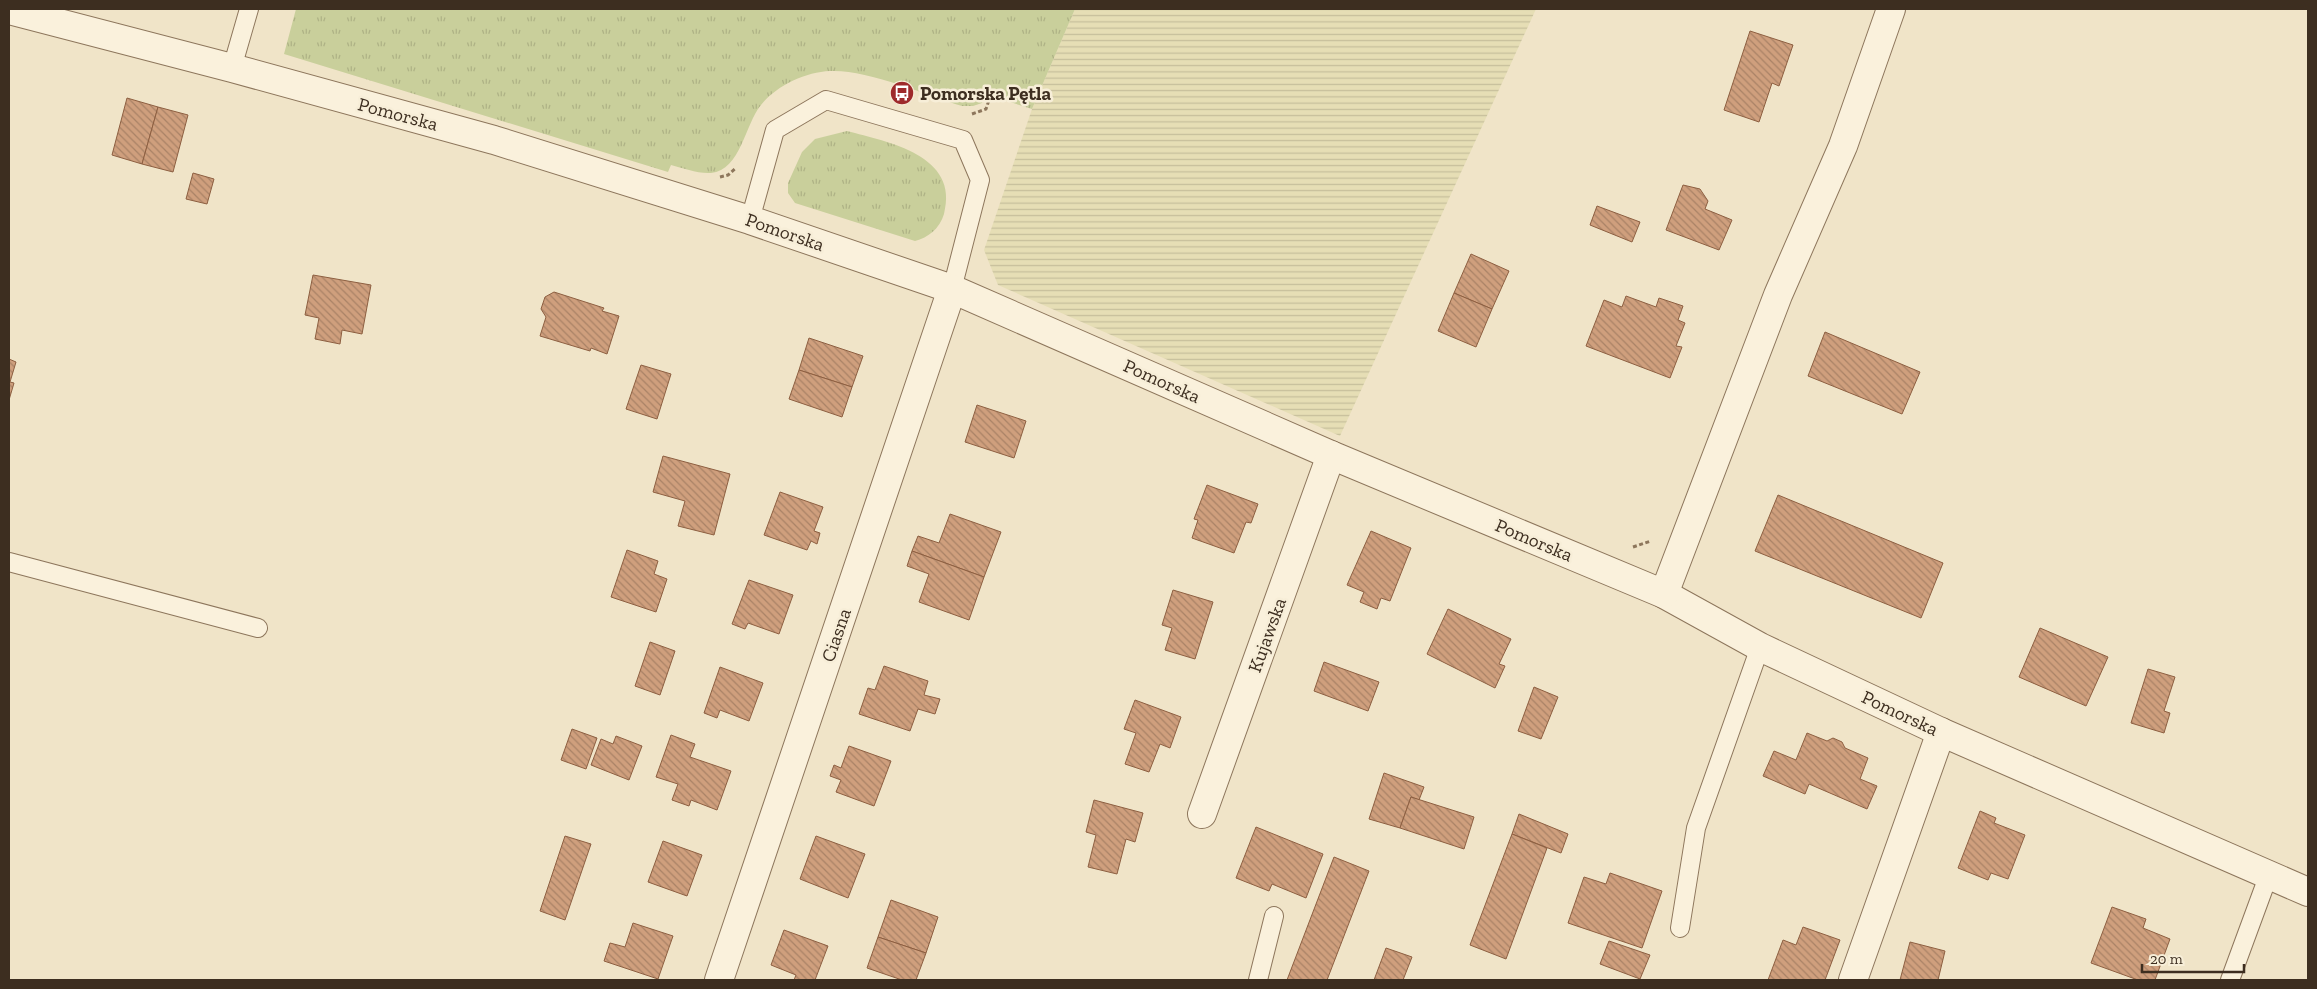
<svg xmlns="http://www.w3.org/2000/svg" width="2317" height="989" font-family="'Zilla Slab',serif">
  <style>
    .farmland { fill: url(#farmland-rules) }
    .grass { fill: url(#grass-tufts) }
    .building { fill: url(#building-back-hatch); stroke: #8d5f41 }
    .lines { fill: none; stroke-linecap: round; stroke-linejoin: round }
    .service-casing { stroke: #8d765c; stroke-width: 20 }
    .minor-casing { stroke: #8d765c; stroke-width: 30 }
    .path { stroke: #8d765c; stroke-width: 3; stroke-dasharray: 4 2.5; stroke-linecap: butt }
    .service { stroke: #faf1dc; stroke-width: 18 }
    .minor { stroke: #faf1dc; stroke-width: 28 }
    .labels { text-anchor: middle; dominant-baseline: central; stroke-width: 5; stroke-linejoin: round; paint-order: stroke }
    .poi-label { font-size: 19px; font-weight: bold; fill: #3d2e20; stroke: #f7eed8; text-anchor: start }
    .street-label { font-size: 19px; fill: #3d2e20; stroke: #f7eed8 }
  </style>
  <defs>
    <pattern id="farmland-rules" width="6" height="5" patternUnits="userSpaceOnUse" patternTransform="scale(1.25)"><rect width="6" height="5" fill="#e6deb5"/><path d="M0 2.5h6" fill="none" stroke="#c6bf9b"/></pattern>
    <pattern id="grass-tufts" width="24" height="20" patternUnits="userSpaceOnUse" patternTransform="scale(1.25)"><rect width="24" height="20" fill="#c9cf9b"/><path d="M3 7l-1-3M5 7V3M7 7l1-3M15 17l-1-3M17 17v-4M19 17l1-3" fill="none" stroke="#aeb285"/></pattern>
    <pattern id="building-back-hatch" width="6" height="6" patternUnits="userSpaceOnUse" patternTransform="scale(1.25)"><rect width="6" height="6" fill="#cf9f7d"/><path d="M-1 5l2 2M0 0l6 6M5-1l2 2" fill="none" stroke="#a98266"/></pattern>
  </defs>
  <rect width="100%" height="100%" fill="#f0e4c8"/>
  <polygon class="farmland" points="1075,9 1536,9 1340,436 998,285 984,250 1032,109"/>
  <g class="grass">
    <path d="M 296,9 L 1075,9 L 1032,109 L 985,94 L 982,103 L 973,106 L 962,106 C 926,95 866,69 830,71 C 806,72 777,85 761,105 C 745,124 741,170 711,173 C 698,174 683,168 671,165 L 668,172 L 284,54 Z"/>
    <path d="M 847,131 C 888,142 960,155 944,214 C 940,228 928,238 915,241 L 795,203 L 788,193 L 788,183 L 802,152 L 815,139 Z"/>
  </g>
  <g class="building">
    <polygon points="1750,31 1793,45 1779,86 1772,83 1759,122 1724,110"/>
    <polygon points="127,98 158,107 142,164 112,155"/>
    <polygon points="158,107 188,115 173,172 142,164"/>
    <polygon points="193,173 214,179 207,204 186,199"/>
    <polygon points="1683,185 1700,189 1708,201 1705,209 1732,220 1719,250 1666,230"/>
    <polygon points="1597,206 1640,222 1632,242 1590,225"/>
    <polygon points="1471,254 1509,271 1492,309 1454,293"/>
    <polygon points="313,275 371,285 362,334 342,330 340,344 315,339 319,318 305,315"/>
    <polygon points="554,292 604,308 602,311 619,316 607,354 591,348 590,351 540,336 546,317 541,309 545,297"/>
    <polygon points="1454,293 1492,309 1476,347 1438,331"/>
    <polygon points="1626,296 1656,307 1659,298 1683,306 1678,320 1685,323 1676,346 1682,347 1670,378 1586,346 1604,300 1622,307"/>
    <polygon points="1825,332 1920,372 1902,414 1808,376"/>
    <polygon points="809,338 863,356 852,387 799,370"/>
    <polygon points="9,359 16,362 10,382 14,383 9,400"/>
    <polygon points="641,365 671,374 657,419 626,409"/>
    <polygon points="799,370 852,387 842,417 789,399"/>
    <polygon points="977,405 1026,421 1014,458 965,442"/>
    <polygon points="663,456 730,474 714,535 678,526 685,501 653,492"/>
    <polygon points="1207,485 1258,504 1251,523 1246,522 1234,553 1192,538 1198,520 1194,519"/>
    <polygon points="780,492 823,507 814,531 820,533 817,544 811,541 807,550 764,535"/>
    <polygon points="1778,495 1943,563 1921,618 1755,551"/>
    <polygon points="950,514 1001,532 984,577 912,551 918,536 939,543"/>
    <polygon points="1371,531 1411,548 1390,601 1381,598 1377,609 1360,602 1364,592 1347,585"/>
    <polygon points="627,550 658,561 654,574 667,579 656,612 611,597"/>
    <polygon points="912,551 984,577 969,620 919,602 929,574 907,566"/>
    <polygon points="749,580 793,595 779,634 748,623 745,629 732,624"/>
    <polygon points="1173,590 1213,602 1195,659 1165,650 1172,628 1162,625"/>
    <polygon points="1448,609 1511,639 1499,664 1505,666 1495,688 1427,654"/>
    <polygon points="2040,628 2108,657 2086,706 2019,677"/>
    <polygon points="650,642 675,651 660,695 635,686"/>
    <polygon points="1324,662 1379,682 1368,711 1314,691"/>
    <polygon points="884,666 928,681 924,695 940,699 935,714 918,709 910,731 859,714 868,688 875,690"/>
    <polygon points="720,667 763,683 749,721 720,710 717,718 704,713"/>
    <polygon points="2148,669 2175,677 2164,711 2170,713 2164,733 2131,723"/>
    <polygon points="1534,687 1558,697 1541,739 1518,731"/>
    <polygon points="1135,700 1181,717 1170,748 1160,744 1149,772 1125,764 1136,733 1124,729"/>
    <polygon points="572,729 597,738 586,769 561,760"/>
    <polygon points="1807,733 1827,741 1833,738 1842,742 1845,748 1868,758 1860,779 1877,786 1867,809 1809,784 1805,794 1763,776 1774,751 1796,760"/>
    <polygon points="671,735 695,744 690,757 731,771 717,810 691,800 689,806 672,800 678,784 656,777"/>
    <polygon points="616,736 642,746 629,780 591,765 601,739 613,744"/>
    <polygon points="849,746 891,761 874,806 836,792 841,780 830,776 834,765 841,768"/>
    <polygon points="1384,773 1424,787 1419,800 1411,797 1400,828 1369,819"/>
    <polygon points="1411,797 1474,817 1464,849 1400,828"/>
    <polygon points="1094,800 1143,813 1135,842 1126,839 1117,874 1088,867 1096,835 1086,832"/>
    <polygon points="1980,811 1996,818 1994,823 2025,835 2008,879 1991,873 1988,880 1958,868"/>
    <polygon points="1519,814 1568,834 1561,853 1512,834"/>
    <polygon points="1256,827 1323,854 1306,898 1272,884 1269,891 1236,878"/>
    <polygon points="1512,834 1547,848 1506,959 1470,945"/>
    <polygon points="565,836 591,844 565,920 540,911"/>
    <polygon points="816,836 865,854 848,898 800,879"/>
    <polygon points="663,841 702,855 687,896 648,882"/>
    <polygon points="1334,857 1369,871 1327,980 1287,980"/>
    <polygon points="1610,873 1662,891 1642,948 1568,923 1584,877 1606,884"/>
    <polygon points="891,900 938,917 926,953 878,937"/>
    <polygon points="2112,907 2146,919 2143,928 2170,939 2155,980 2138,980 2091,963"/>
    <polygon points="633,923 673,936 658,979 604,961 610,943 625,947"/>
    <polygon points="1803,927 1840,940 1825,980 1768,980 1783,940 1796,945"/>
    <polygon points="784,930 828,946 815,980 794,980 796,975 771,965"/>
    <polygon points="878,937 926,953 916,980 902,980 867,968"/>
    <polygon points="1609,941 1650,955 1640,979 1600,964"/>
    <polygon points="1910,942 1945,951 1938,980 1900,980"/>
    <polygon points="1386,948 1412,957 1403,980 1374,980"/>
  </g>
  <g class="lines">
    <g class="service-casing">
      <g id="service">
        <polyline points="232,68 249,9"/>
        <polyline points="750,220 775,130 826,100 963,140 980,180 952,289"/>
        <polyline points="9,562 258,628"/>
        <polyline points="1680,928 1696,828 1760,647"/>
        <polyline points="1258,980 1274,916"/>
        <polyline points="2230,980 2269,874"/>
      </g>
    </g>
    <g class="minor-casing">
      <g id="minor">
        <polyline points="9,10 232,68 494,140 750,220 952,289 1331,455 1664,594 1760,647 1941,732 2308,892"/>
        <polyline points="1664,594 1778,295 1843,146 1891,9"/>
        <polyline points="1202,814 1331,455"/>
        <polyline points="719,980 952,289"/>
        <polyline points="1853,980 1941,732"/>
      </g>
    </g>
    <g class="path">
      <polyline points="972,114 986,109 989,100"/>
      <polyline points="720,177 728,175 736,168"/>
      <polyline points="1633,547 1651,541"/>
    </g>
    <use href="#service" class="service"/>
    <use href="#minor" class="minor"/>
  </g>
  <defs>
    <g id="bus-disc" transform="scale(1.25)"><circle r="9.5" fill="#9e2a2b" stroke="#f7eed8"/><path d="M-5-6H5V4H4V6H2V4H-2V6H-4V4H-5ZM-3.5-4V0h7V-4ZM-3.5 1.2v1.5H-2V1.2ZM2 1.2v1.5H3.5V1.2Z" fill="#fff"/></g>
  </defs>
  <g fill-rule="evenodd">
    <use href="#bus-disc" x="902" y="93"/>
  </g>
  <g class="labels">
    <g class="poi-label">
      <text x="920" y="93">Pomorska Pętla</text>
    </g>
    <g class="street-label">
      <text transform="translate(398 114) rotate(15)">Pomorska</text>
      <text transform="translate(785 232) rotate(19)">Pomorska</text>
      <text transform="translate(1162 381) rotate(24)">Pomorska</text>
      <text transform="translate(1534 540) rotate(23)">Pomorska</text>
      <text transform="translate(836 635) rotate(-71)">Ciasna</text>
      <text transform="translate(1267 635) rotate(-70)">Kujawska</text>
      <text transform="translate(1900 713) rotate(25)">Pomorska</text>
    </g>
  </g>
  <rect width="2317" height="989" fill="none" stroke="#3d2e20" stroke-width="20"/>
  <path d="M2142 964v8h102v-8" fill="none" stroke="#3d2e20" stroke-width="2.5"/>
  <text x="2150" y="964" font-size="15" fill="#3d2e20" stroke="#f7eed8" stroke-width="4" paint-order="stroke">20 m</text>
</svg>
